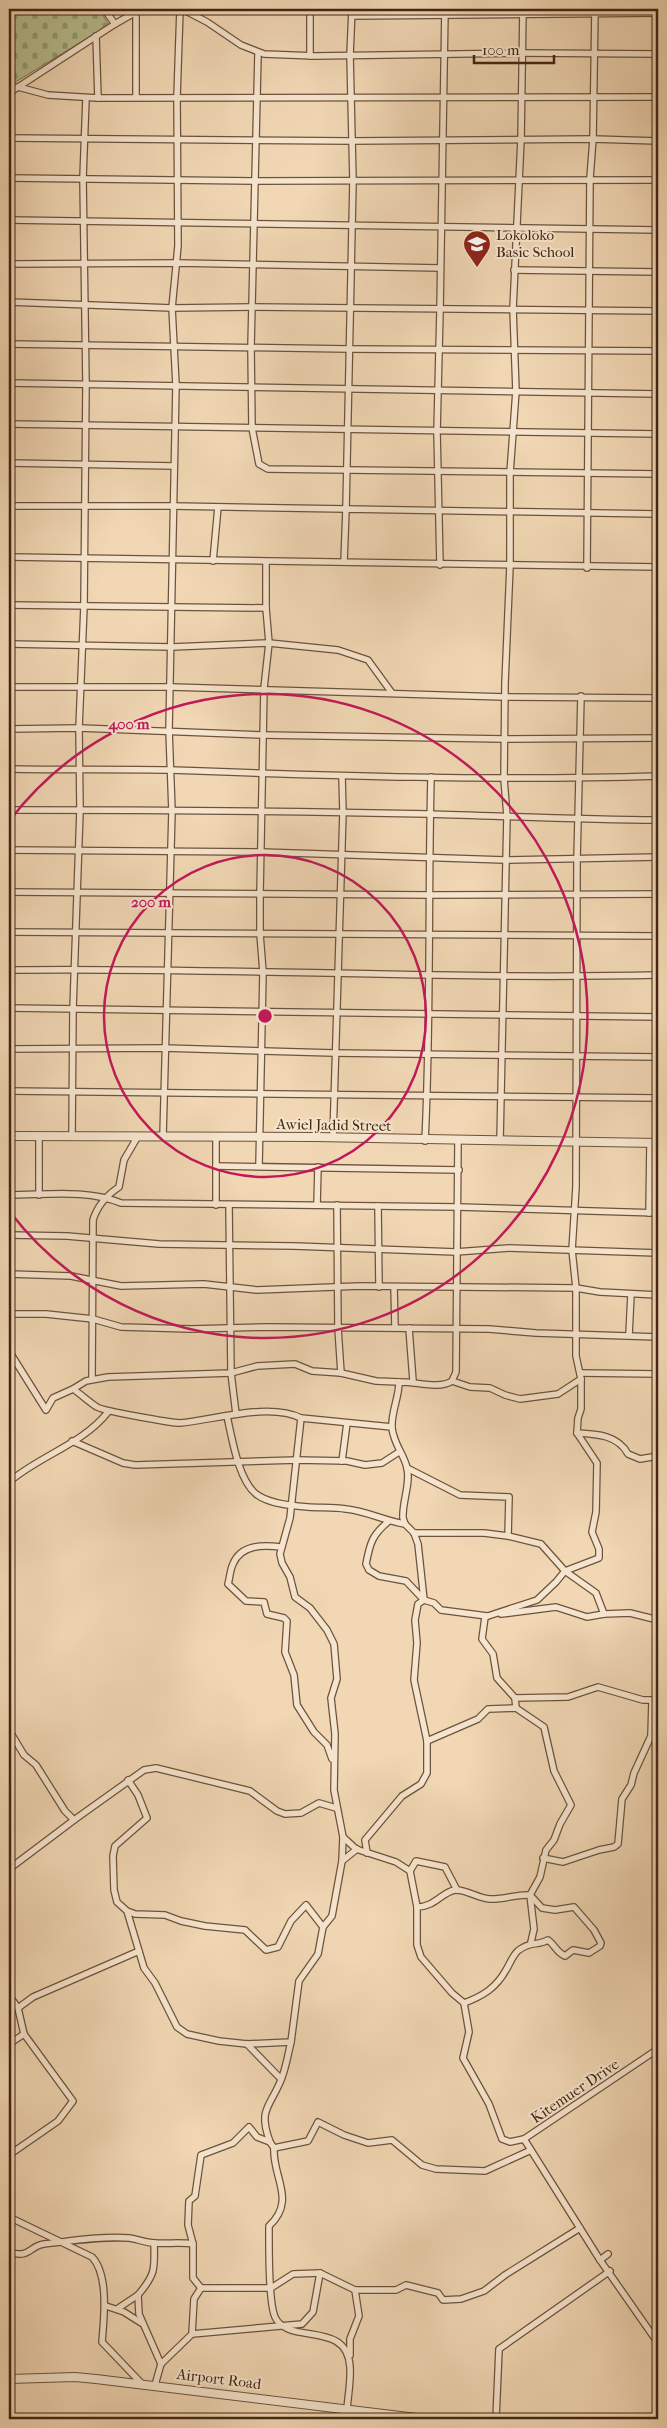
<svg xmlns="http://www.w3.org/2000/svg" width="667" height="2428" font-family="'IM FELL French Canon',serif">
  <style>
    .cemetery { fill: url(#cemetery-stones); stroke: #7d7251 }
    .lines { fill: none; stroke-linecap: round; stroke-linejoin: round }
    .minor-casing { stroke: #6e523b; stroke-width: 8 }
    .tertiary-casing { stroke: #6e523b; stroke-width: 10 }
    .minor { stroke: #f6e5ce; stroke-width: 5.5 }
    .tertiary { stroke: #f6e5ce; stroke-width: 8 }
    .ring { fill: none; stroke: #c2185b; stroke-width: 2.5 }
    .labels { text-anchor: middle; dominant-baseline: central; stroke-width: 4; stroke-linejoin: round; paint-order: stroke }
    .poi-label { font-size: 15px; fill: #422513; stroke: #f6e5ce; text-anchor: start }
    .street-label { font-size: 15px; fill: #422513; stroke: #f6e5ce }
    .centre { fill: #c2185b; stroke: #f6e5ce; stroke-width: 2.5 }
    .ring-label { font-size: 15px; text-anchor: middle; font-weight: bold; fill: #c2185b; stroke: #f6e5ce; stroke-width: 4; stroke-linejoin: round; paint-order: stroke }
  </style>
  <defs>
    <pattern id="cemetery-stones" width="16" height="16" patternUnits="userSpaceOnUse" patternTransform="scale(1.25)"><rect width="16" height="16" fill="#b8bf8f"/><path d="M2 7V4a2 2 0 0 1 4 0v3zM10 15v-3a2 2 0 0 1 4 0v3z" fill="#979b74"/></pattern>
  </defs>
  <rect width="100%" height="100%" fill="#f1d7b4"/>
  <filter id="stains"><feTurbulence type="fractalNoise" baseFrequency=".004" numOctaves="4"/><feColorMatrix values="0 0 0 0 .2 0 0 0 0 .09 0 0 0 0 .02 0 0 0 .5 -.17"/></filter>
  <radialGradient id="worn" r=".72"><stop offset=".6" stop-color="#630" stop-opacity="0"/><stop offset="1" stop-color="#630" stop-opacity=".3"/></radialGradient>
  <polygon class="cemetery" points="9,9 99,9 109,25 9,86"/>
  <g class="lines">
    <g class="minor-casing">
      <g id="minor">
        <polyline points="182,9 207,22 241,45 264,54 315,56 522,53 658,54"/>
        <polyline points="310,9 310,56"/>
        <polyline points="352,16 658,13"/>
        <polyline points="115,24 141,9"/>
        <polyline points="96,36 98,98"/>
        <polyline points="258,54 251,347 252,428 259,464 268,469 658,474"/>
        <polyline points="18,87 48,95 98,98 658,97"/>
        <polyline points="9,93 115,24 104,9"/>
        <polyline points="136,97 136,9"/>
        <polyline points="9,138 352,141 593,139 658,141"/>
        <polyline points="9,178 254,181 658,180"/>
        <polyline points="9,220 658,230"/>
        <polyline points="9,264 178,263 440,268"/>
        <polyline points="514,270 658,272"/>
        <polyline points="9,302 172,308 252,307 658,311"/>
        <polyline points="9,344 349,349 658,351"/>
        <polyline points="9,383 658,394"/>
        <polyline points="9,424 658,434"/>
        <polyline points="9,463 174,466"/>
        <polyline points="9,506 173,506 346,509 353,181 350,55 352,9"/>
        <polyline points="9,557 658,567"/>
        <polyline points="213,561 218,507"/>
        <polyline points="344,562 346,509 658,514"/>
        <polyline points="440,565 437,432 440,310 445,9"/>
        <polyline points="587,568 590,178 593,139 595,9"/>
        <polyline points="9,605 266,608"/>
        <polyline points="9,644 172,647 269,643 338,650 368,660 392,693"/>
        <polyline points="9,687 171,687 505,697 658,698"/>
        <polyline points="9,729 79,728 263,735 504,739 658,738"/>
        <path d="M 9,769 C 63,770 117,769 171,770 C 334,776 496,781 658,776"/>
        <path d="M 9,810 C 149,810 288,811 428,814 C 505,816 581,820 658,820"/>
        <polyline points="9,850 261,852 505,860 658,857"/>
        <polyline points="9,892 429,895 658,894"/>
        <polyline points="9,932 658,936"/>
        <path d="M 9,970 C 225,967 442,980 658,975"/>
        <polyline points="9,1008 658,1017"/>
        <polyline points="9,1049 164,1048 334,1053 658,1057"/>
        <polyline points="9,1091 658,1098"/>
        <polyline points="163,1136 172,811 169,730 176,385 172,308 178,246 177,97 180,9"/>
        <polyline points="39,1137 39,1195"/>
        <polyline points="72,1137 73,1009 80,810 79,728 84,606 86,384 83,178 86,98"/>
        <polyline points="333,1137 343,812 342,776"/>
        <path d="M 425,1141 C 431,1020 428,899 431,777"/>
        <polyline points="500,1141 507,816 504,779 505,683 510,566 510,473 516,391 513,309 521,139 523,9"/>
        <polyline points="216,1166 459,1170"/>
        <polyline points="259,1166 263,972 260,934 260,893 264,688 269,643 266,608 266,563"/>
        <path d="M 9,1195 C 46,1195 87,1189 121,1203 L 458,1207 L 658,1213"/>
        <polyline points="216,1205 216,1137"/>
        <polyline points="317,1205 318,1167"/>
        <polyline points="337,1205 338,1328 341,1373"/>
        <polyline points="229,1206 231,1373 236,1414"/>
        <polyline points="378,1206 379,1287"/>
        <polyline points="649,1213 650,1143"/>
        <polyline points="9,1235 67,1236 159,1244 294,1246 456,1252 509,1248 658,1253"/>
        <polyline points="9,1274 71,1276 121,1286 204,1284 257,1290 360,1286 576,1288 600,1292 658,1295"/>
        <polyline points="394,1287 395,1327"/>
        <polyline points="9,1314 46,1314 93,1319 121,1327 191,1329 268,1327 489,1329 536,1333 658,1337"/>
        <polyline points="409,1328 413,1381"/>
        <polyline points="629,1335 631,1294"/>
        <path d="M 9,1351 L 46,1410 L 53,1398 L 73,1389 C 82,1395 89,1402 97,1407 C 103,1411 172,1423 180,1423 C 214,1420 269,1402 301,1418 L 290,1518 L 280,1554 L 282,1563 L 290,1577 L 295,1597 L 310,1608 L 327,1630 L 334,1644 L 337,1679 L 331,1698 L 335,1734 L 334,1790 L 343,1837 L 356,1849 L 396,1862 L 410,1871 L 417,1907 L 417,1945 L 421,1957 L 452,1993 L 464,2003 L 469,2032 L 463,2058 L 489,2104 L 502,2139 L 510,2142 L 524,2139 L 658,2049"/>
        <polyline points="580,1373 658,1374"/>
        <path d="M 92,1379 L 93,1220 C 97,1207 107,1195 119,1187 L 124,1160 L 138,1136"/>
        <polyline points="452,1381 470,1387 490,1388 505,1395 520,1399 558,1394 581,1379"/>
        <polyline points="73,1389 86,1381 108,1377 231,1373 257,1366 295,1364 312,1371 341,1373 376,1381 399,1382"/>
        <path d="M 227,1416 C 232,1438 238,1479 256,1494 C 269,1504 292,1506 308,1507 C 320,1508 333,1507 346,1509 C 367,1511 384,1521 405,1524"/>
        <polyline points="301,1418 392,1427"/>
        <path d="M 577,1433 C 597,1434 618,1435 628,1454 L 640,1459 L 658,1456"/>
        <polyline points="72,1441 123,1463 135,1465 297,1460 347,1461 365,1465 382,1463 399,1452"/>
        <polyline points="342,1461 347,1423"/>
        <polyline points="407,1468 460,1495 509,1497 508,1536 541,1544 565,1571 596,1593 604,1614 630,1613 658,1620"/>
        <path d="M 9,1482 C 39,1456 83,1444 108,1412"/>
        <path d="M 389,1521 C 372,1535 370,1543 366,1564 L 369,1570 L 379,1576 L 406,1581 L 424,1600 L 434,1603 L 441,1610 L 487,1616"/>
        <polyline points="414,1533 484,1533 508,1536"/>
        <path d="M 281,1547 C 264,1545 241,1544 233,1564 C 230,1570 230,1577 228,1584 L 246,1601 L 264,1602 L 267,1614 L 284,1618 L 287,1621 L 285,1652 L 294,1675 L 297,1705 L 314,1732 L 327,1745 L 332,1759"/>
        <polyline points="501,1614 556,1607 587,1617 604,1614"/>
        <polyline points="485,1617 537,1600 556,1582 565,1571 599,1558 599,1549 592,1532 596,1512 597,1463 577,1433 578,1418 581,1409 581,1379 576,1356 576,1288 572,1250 576,1187 577,860 581,696"/>
        <polyline points="485,1617 482,1639 493,1654 497,1678 515,1698 516,1708"/>
        <polyline points="515,1698 568,1697 598,1687 643,1700 658,1700"/>
        <polyline points="9,1730 24,1755 36,1765 65,1811 74,1820 144,1770 156,1768 250,1791 277,1811 285,1814 301,1813 319,1803 336,1808"/>
        <polyline points="427,1741 478,1719 488,1709 516,1708 544,1727 554,1771 571,1805 560,1824 554,1840 546,1850 540,1877 530,1895 534,1929 531,1942"/>
        <path d="M 367,1853 L 365,1840 L 402,1796 L 421,1784 L 427,1773 L 427,1741 L 414,1680 L 417,1643 L 415,1620 L 418,1604 L 424,1600 L 418,1544 L 414,1533 L 405,1524 L 403,1518 C 402,1502 411,1483 407,1468 C 404,1454 394,1445 392,1428 C 391,1412 399,1398 399,1382 C 414,1381 439,1390 452,1381 L 456,1372 L 458,1141"/>
        <polyline points="543,1858 563,1862 599,1850 614,1847 618,1844 622,1799 631,1785 634,1773 651,1736 652,1701"/>
        <polyline points="342,1861 343,1837"/>
        <polyline points="9,1869 74,1820"/>
        <polyline points="410,1871 416,1861 445,1867 457,1890"/>
        <path d="M 417,1907 C 435,1907 442,1892 455,1890 C 467,1889 480,1900 492,1899 C 506,1899 517,1894 530,1895 L 542,1908 L 555,1910 L 574,1907 L 594,1930 L 601,1943 L 600,1946 L 589,1953 L 573,1950 L 565,1956 C 556,1952 555,1945 548,1940 C 537,1946 530,1941 519,1950 C 513,1954 510,1964 506,1970 C 496,1988 483,1996 464,2003"/>
        <polyline points="127,1911 135,1914 165,1915 181,1921 205,1926 245,1930 266,1950 278,1947 291,1921 306,1905 323,1927 318,1954 299,1981 291,2042 247,2044 219,2041 187,2034 177,2027 155,1983 144,1968 127,1911 117,1902 114,1890 113,1856 115,1846 147,1818 138,1795 128,1780"/>
        <polyline points="323,1927 332,1916 342,1861 357,1849"/>
        <polyline points="9,1995 18,2008 33,1997 139,1951"/>
        <polyline points="9,2044 24,2034"/>
        <polyline points="247,2044 281,2079"/>
        <polyline points="524,2139 600,2260 658,2343"/>
        <path d="M 270,2142 C 258,2109 269,2109 281,2080 C 286,2068 288,2054 291,2042"/>
        <path d="M 274,2148 C 272,2177 297,2200 269,2226 C 269,2245 268,2301 275,2317 C 288,2346 347,2319 350,2367 C 351,2381 348,2396 347,2409"/>
        <polyline points="9,2155 58,2121 73,2101 24,2034 18,2008"/>
        <path d="M 9,2217 L 92,2257 C 109,2275 104,2318 102,2342 L 143,2385"/>
        <path d="M 154,2243 C 155,2270 155,2275 138,2295 L 139,2314 L 161,2364"/>
        <polyline points="193,2244 188,2225 189,2201 195,2196 201,2155 233,2143 249,2127 257,2137 270,2142 274,2148 308,2141 318,2122 344,2135 368,2143 392,2140 422,2165 436,2169 485,2171 529,2151"/>
        <path d="M 9,2252 C 30,2259 29,2246 44,2244 C 72,2241 101,2236 129,2238 C 137,2239 146,2243 155,2243 C 168,2244 180,2242 193,2244 L 193,2278 L 201,2288 L 194,2299 L 192,2334 L 161,2364 L 155,2385"/>
        <polyline points="600,2260 608,2254"/>
        <polyline points="201,2288 271,2288 293,2274 320,2273 355,2290 396,2290 406,2285 438,2293 443,2300 461,2299 484,2291 505,2275 580,2228"/>
        <polyline points="106,2306 124,2312 143,2324"/>
        <polyline points="117,2309 138,2295"/>
        <polyline points="192,2334 302,2324 313,2312 320,2273"/>
        <polyline points="350,2355 350,2339 359,2316 355,2290"/>
        <polyline points="496,2419 499,2349 610,2271"/>
      </g>
    </g>
    <g class="tertiary-casing">
      <g id="tertiary">
        <polyline points="9,1136 315,1137 658,1143"/>
        <polyline points="9,2379 75,2377 96,2379 425,2419"/>
      </g>
    </g>
    <use href="#minor" class="minor"/>
    <use href="#tertiary" class="tertiary"/>
  </g>
  <g class="ring">
    <circle cx="265" cy="1016" r="161"/>
    <path d="M10 820A322 322 0 1 1 10 1212"/>
  </g>
  <defs>
    <g id="school-pin" transform="scale(1.4375)"><path d="M0 17L-7.5 6A9.5 9.5 0 1 1 7.5 6Z" fill="#8f2418" stroke="#f6e5ce"/><path d="M0-5L7-2L0 1L-7-2ZM-4 1L0 2.5L4 1V4Q0 6-4 4Z" fill="#fff"/></g>
  </defs>
  <g fill-rule="evenodd">
    <use href="#school-pin" x="477" y="244"/>
  </g>
  <g class="labels">
    <g class="poi-label">
      <text x="496" y="235">Lokoloko<tspan x="496" dy="17">Basic School</tspan></text>
    </g>
    <g class="street-label">
      <text transform="translate(334 1125) rotate(1)">Awiel Jadid Street</text>
      <text transform="translate(575 2091) rotate(-34)">Kitemuer Drive</text>
      <text transform="translate(219 2379) rotate(7)">Airport Road</text>
    </g>
  </g>
  <circle cx="265" cy="1016" r="8" class="centre"/>
  <g class="ring-label">
    <text x="129" y="729">400 m</text>
    <text x="151" y="907">200 m</text>
  </g>
  <rect width="667" height="2428" fill="none" stroke="#f1d7b4" stroke-width="30"/>
  <rect x="10" y="10" width="647" height="2408" fill="none" stroke="#422513" stroke-width="2.5"/>
  <rect x="15" y="15" width="637" height="2398" fill="none" stroke="#422513"/>
  <path d="M474 55v8h80v-8" fill="none" stroke="#422513" stroke-width="2.5"/>
  <text x="482" y="55" font-size="15" fill="#422513" stroke="#f6e5ce" stroke-width="4" paint-order="stroke">100 m</text>
  <rect width="100%" height="100%" filter="url(#stains)"/>
  <rect width="100%" height="100%" fill="url(#worn)"/>
</svg>
